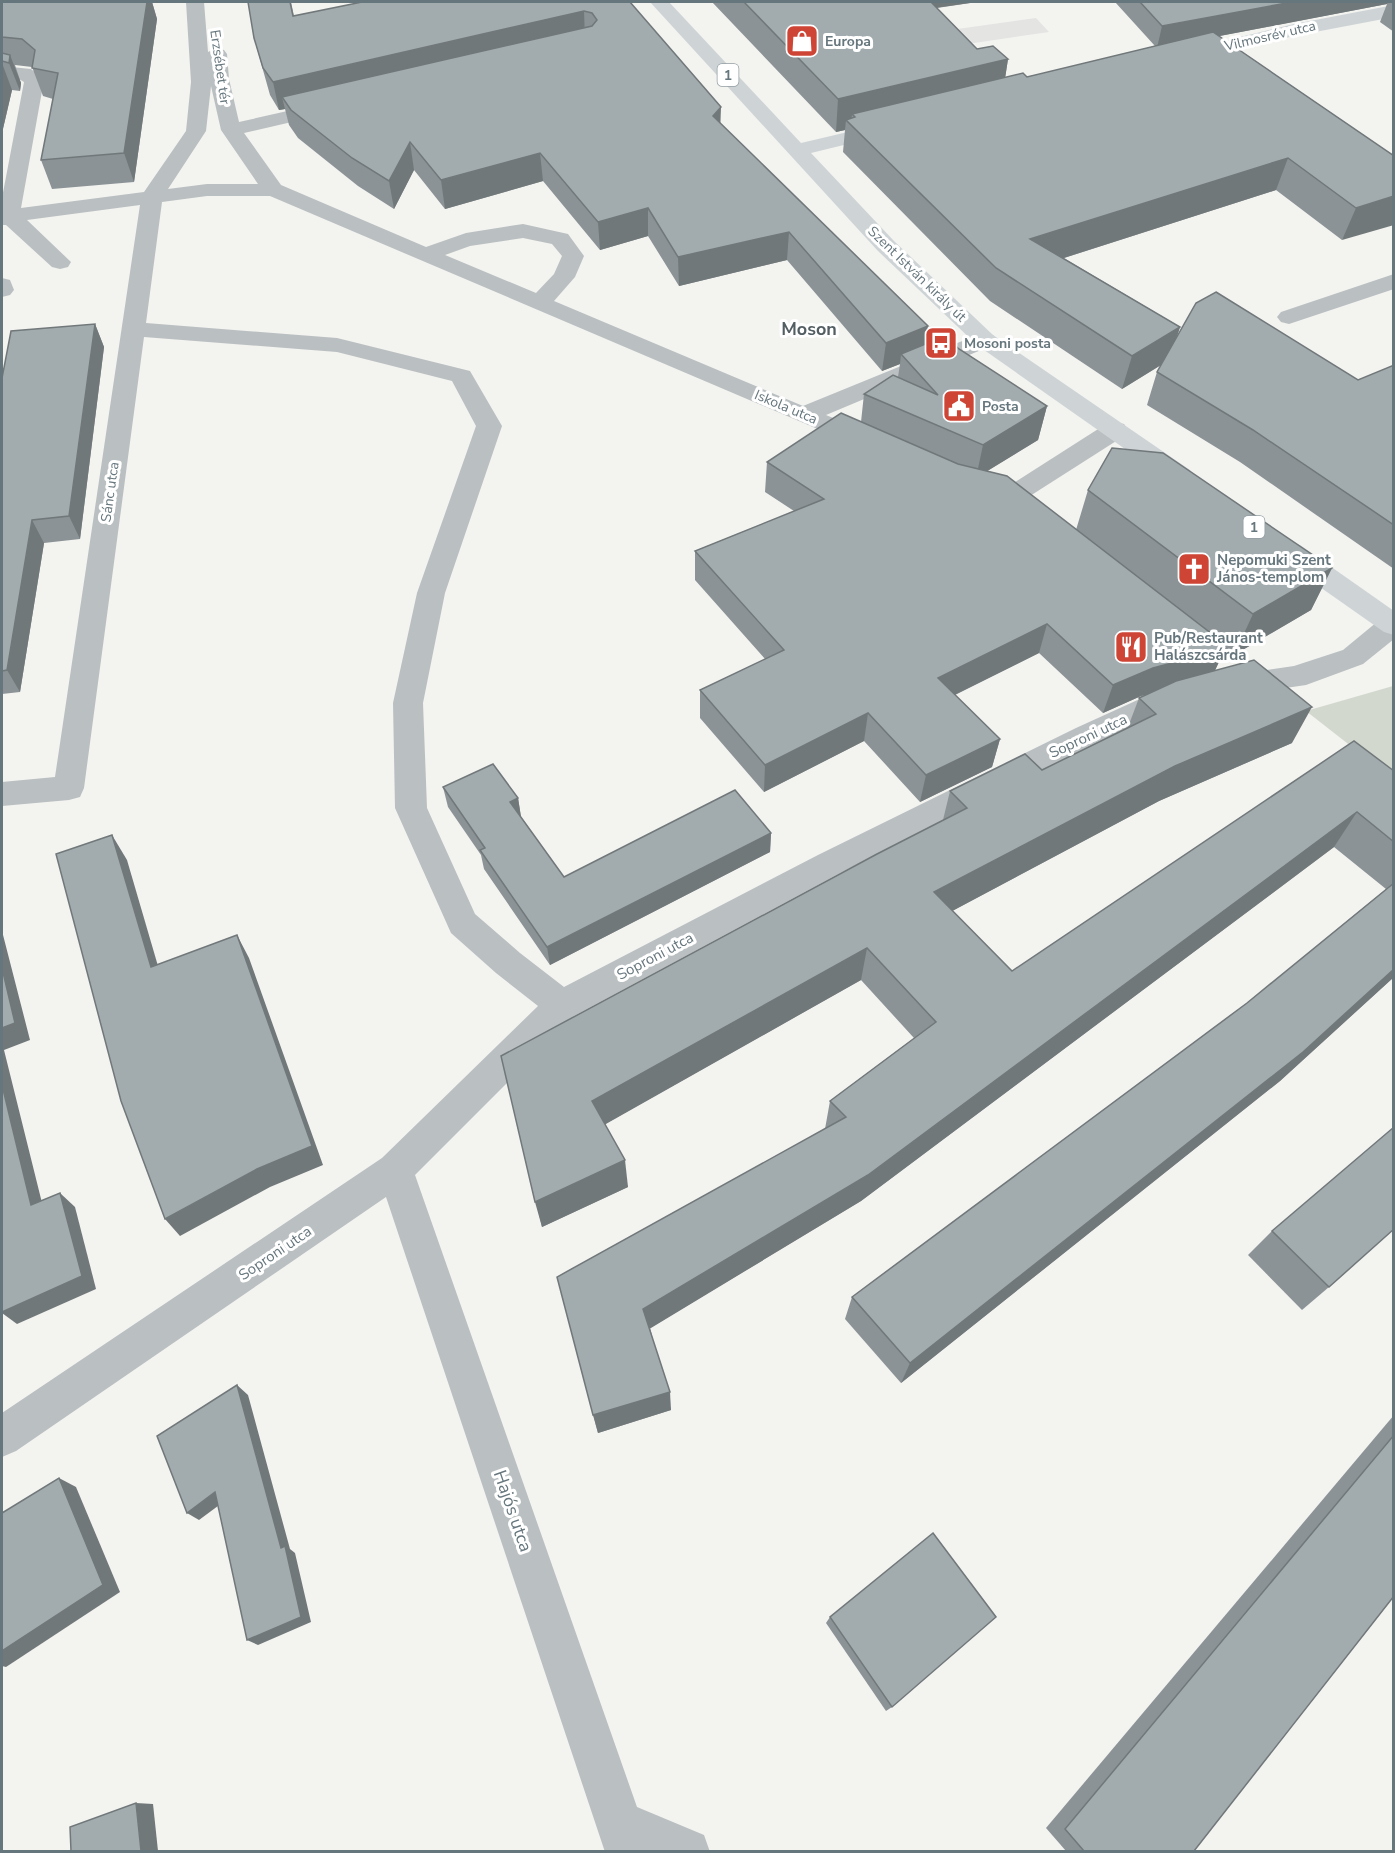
<svg xmlns="http://www.w3.org/2000/svg" width="1395" height="1853" font-family="'Nunito Sans',sans-serif">
  <style>
    .built { fill: #e4e4e3 }
    .green { fill: #d3d8cf }
    .lines { fill: none; stroke-linecap: round; stroke-linejoin: round }
    .minor { fill: #babfc1; fill-rule: evenodd }
    .major { fill: #ced4d6; fill-rule: evenodd }
    .wall { fill: #8b9396 }
    .shaded-wall { fill: #71787a }
    .building { fill: #a2abae; stroke: #71787a; stroke-width: 1.5 }
    .labels { text-anchor: middle; dominant-baseline: central; stroke-width: 6; stroke-linejoin: round; paint-order: stroke }
    .far-street-label { font-size: 14px; fill: #66767d; stroke: #fff }
    .far-poi-label { font-size: 14px; font-weight: bold; fill: #66767d; stroke: #fff; text-anchor: start }
    .shield { fill: #fff; stroke: #949fa4; stroke-width: 1.5 }
    .shield-label { font-size: 14px; font-weight: bold; fill: #66767d }
    .poi-label { font-size: 15px; font-weight: bold; fill: #66767d; stroke: #fff; text-anchor: start }
    .street-label { font-size: 15px; fill: #66767d; stroke: #fff }
    .far-district-label { font-size: 18px; font-weight: bold; fill: #535e63; stroke: #fff }
    .near-street-label { font-size: 18px; fill: #66767d; stroke: #fff }
  </style>
  <rect width="100%" height="100%" fill="#f3f3f0"/>
  <polygon class="built" points="1036,18 1049,32 947,47 936,32"/>
  <polygon class="green" points="1393,686 1393,779 1306,711"/>
  <g class="lines">
    <g class="minor">
      <path d="M 186,2 L 204,2 L 208,52 L 217,48 L 224,50 L 227,54 L 229,79 L 239,122 L 332,101 L 339,103 L 342,107 L 339,111 L 244,133 L 281,185 L 426,247 L 466,233 L 523,224 L 568,234 L 584,256 L 575,277 L 554,301 L 803,406 L 977,335 L 985,333 L 993,335 L 997,340 L 993,345 L 826,415 L 876,436 L 880,442 L 876,448 L 867,450 L 270,196 L 207,196 L 162,202 L 146,323 L 337,338 L 470,371 L 502,426 L 445,593 L 423,703 L 427,808 L 475,914 L 520,953 L 564,987 L 818,855 L 1076,728 L 1142,698 L 1176,689 L 1186,692 L 1191,700 L 1186,708 L 1160,715 L 1098,744 L 840,873 L 574,1016 L 415,1175 L 637,1807 L 704,1835 L 710,1852 L 605,1852 L 386,1197 L 16,1451 L 2,1457 L 2,1413 L 382,1158 L 538,1006 L 496,973 L 451,933 L 395,808 L 393,703 L 417,593 L 476,426 L 452,381 L 337,352 L 144,337 L 84,788 L 80,797 L 69,800 L 2,806 L 2,782 L 55,777 L 140,205 L 27,220 L 71,262 L 68,267 L 60,269 L 52,267 L 6,225 L 2,225 L 2,198 L 24,82 L 19,79 L 2,78 L 2,66 L 31,69 L 44,80 L 21,208 L 144,192 L 186,131 L 191,82 ZM 211,86 L 221,130 L 258,184 L 207,184 L 168,189 L 206,131 ZM 523,238 L 552,244 L 562,256 L 554,274 L 536,293 L 445,255 L 470,246 Z"/>
      <polygon points="1394,274 1394,289 1289,324 1281,322 1277,317 1281,312"/>
      <polygon points="2,278 10,280 14,290 10,295 2,297"/>
      <polygon points="1115,422 1124,424 1128,430 1124,436 1019,503 1010,506 1001,503 997,497 1001,491 1106,424"/>
      <polygon points="1394,614 1394,639 1363,664 1306,685 1231,696 1221,693 1216,685 1221,677 1294,666 1343,650 1383,617"/>
    </g>
    <g class="major">
      <polygon points="650,2 669,2 801,143 886,123 893,125 896,129 893,133 811,153 894,241 993,335 1190,470 1194,476 1190,482 1181,485 1172,482 977,345 878,251"/>
      <polygon points="1394,5 1394,17 1294,36 1190,61 1183,59 1180,55 1183,51 1294,24"/>
      <polygon points="1290,543 1300,545 1394,611 1394,635 1384,632 1280,559 1276,552 1280,545"/>
    </g>
  </g>
  <g class="wall">
    <polygon points="2,2 152,2 157,19 134,182 52,189 41,160 53,99 43,96 32,67 15,65 21,83 20,91 12,90 2,133"/>
    <polygon points="248,2 291,2 294,16 630,2 720,123 926,344 959,349 1047,406 1038,440 987,471 1076,530 1088,490 1332,568 1311,610 1234,655 1219,644 1225,649 1215,670 1292,743 1159,801 952,911 1012,971 1394,771 1394,977 1280,1081 901,1383 845,1319 852,1297 1247,1003 1386,889 1334,847 861,1201 650,1328 671,1410 598,1433 557,1277 825,1129 830,1101 914,1038 861,980 605,1124 628,1187 542,1227 501,1056 943,820 950,791 1042,770 1128,727 1139,698 1149,694 1141,696 1103,713 1039,653 955,695 1000,739 992,767 920,802 864,741 764,792 700,718 700,690 765,659 695,580 695,551 794,511 765,492 767,462 861,422 864,394 898,377 900,364 882,371 787,260 679,286 648,236 600,250 543,181 445,209 414,170 394,209 358,186 298,138 289,125 285,109 279,110 270,95 254,38"/>
    <polygon points="712,2 977,2 937,8 977,49 1008,59 1005,78 1027,77 1155,46 1115,2 1394,2 1394,32 1380,22 1387,4 1219,36 1394,156 1342,240 1276,190 1064,258 1180,327 1177,337 1358,380 1394,365 1394,569 1240,462 1147,405 1157,372 1161,365 1122,389 990,301 843,152 845,130 836,132"/>
    <polygon points="95,324 104,347 80,539 44,543 20,692 2,694 2,378"/>
    <polygon points="443,787 518,798 521,817 564,877 771,833 770,852 550,965 484,869 481,855 448,807"/>
    <polygon points="1272,1231 1329,1287 1302,1310 1248,1255"/>
    <polygon points="1394,1415 1394,1596 1194,1851 1066,1851 1046,1828"/>
    <polygon points="830,1617 892,1707 886,1711 826,1623"/>
  </g>
  <g class="shaded-wall">
    <polygon points="138,2 152,2 157,19 134,182 124,153"/>
    <polygon points="907,2 977,2 906,12"/>
    <polygon points="1292,2 1388,2 1387,4 1157,48 1162,26"/>
    <polygon points="584,11 585,39 282,97 285,109 279,110 273,82"/>
    <polygon points="10,55 21,83 20,91 9,63"/>
    <polygon points="1008,59 1003,92 855,117 852,114 851,125 846,120 845,130 836,132 838,99"/>
    <polygon points="2,63 12,90 2,133"/>
    <polygon points="721,107 720,135 713,116"/>
    <polygon points="410,142 414,170 394,209 389,181"/>
    <polygon points="540,153 543,181 445,209 441,180"/>
    <polygon points="1288,158 1276,190 1023,271 1030,239"/>
    <polygon points="1394,196 1394,225 1342,240 1356,208"/>
    <polygon points="648,208 648,236 600,250 598,222"/>
    <polygon points="789,232 787,260 679,286 678,257"/>
    <polygon points="95,324 104,347 80,539 69,516"/>
    <polygon points="928,326 924,354 901,354 900,364 882,371 886,343"/>
    <polygon points="1180,327 1169,360 1122,389 1132,356"/>
    <polygon points="1047,406 1038,440 976,478 983,445"/>
    <polygon points="32,520 44,543 20,692 7,670"/>
    <polygon points="1332,568 1311,610 1234,655 1253,614"/>
    <polygon points="1047,624 1039,653 932,706 938,678"/>
    <polygon points="1221,641 1216,651 1225,649 1212,677 1141,696 1103,713 1113,685 1153,668"/>
    <polygon points="1312,707 1292,743 1159,801 926,925 934,892 1175,766"/>
    <polygon points="868,713 864,741 764,792 765,765"/>
    <polygon points="1000,739 992,767 920,802 926,775"/>
    <polygon points="518,798 521,817 510,802"/>
    <polygon points="1357,812 1334,847 861,1201 646,1331 643,1309"/>
    <polygon points="771,833 770,852 550,965 547,947"/>
    <polygon points="112,835 127,860 165,990 151,967"/>
    <polygon points="2,931 30,1040 4,1050 46,1219 31,1205 2,1085"/>
    <polygon points="237,935 249,958 323,1165 270,1187 180,1236 165,1219 257,1169"/>
    <polygon points="867,948 861,980 597,1129 592,1101"/>
    <polygon points="1394,969 1394,977 1280,1081 901,1383 910,1363"/>
    <polygon points="625,1160 628,1187 542,1227 535,1202"/>
    <polygon points="60,1193 75,1207 96,1289 17,1324 2,1313 2,1312"/>
    <polygon points="237,1385 248,1395 290,1549 295,1553 311,1622 258,1645 247,1640 281,1548"/>
    <polygon points="670,1392 671,1410 598,1433 593,1415"/>
    <polygon points="59,1478 76,1487 120,1592 6,1667 2,1666 2,1651"/>
    <polygon points="215,1492 226,1500 199,1520 187,1513"/>
    <polygon points="136,1803 153,1804 158,1851 141,1851"/>
  </g>
  <g class="building">
    <polygon points="2,2 147,2 124,153 41,160 58,73 32,68 35,50 22,39 2,37"/>
    <polygon points="248,2 290,2 293,16 362,2 630,2 721,107 713,116 928,326 886,343 789,232 678,257 648,208 598,222 540,153 441,180 410,142 389,181 352,158 291,110 282,97 592,26 597,20 592,13 584,11 273,82 263,68 254,38"/>
    <polygon points="744,2 931,2 977,49 993,46 1008,59 838,99"/>
    <polygon points="1140,2 1292,2 1162,26"/>
    <polygon points="1213,32 1394,156 1394,196 1356,208 1288,158 1030,239 1180,327 1132,356 996,268 846,120 855,117 852,114 1023,73 1027,77"/>
    <polygon points="2,53 10,55 9,63 2,61"/>
    <polygon points="1216,292 1358,380 1394,365 1394,525 1253,430 1157,372 1196,303"/>
    <polygon points="95,324 69,516 32,520 7,670 2,671 2,378 11,331"/>
    <polygon points="945,336 959,349 1047,406 983,445 864,394 893,375 938,395 901,354"/>
    <polygon points="841,413 958,464 1007,476 1221,641 1218,643 1225,649 1153,668 1113,685 1047,624 938,678 1000,739 926,775 868,713 765,765 700,690 784,650 695,551 824,499 767,462"/>
    <polygon points="1112,448 1163,453 1332,568 1253,614 1088,490"/>
    <polygon points="1254,660 1312,707 1175,766 934,892 1012,971 1354,741 1394,771 1394,842 1357,812 868,1175 643,1309 670,1392 593,1415 557,1277 846,1117 830,1101 936,1022 867,948 592,1101 625,1160 535,1202 501,1056 877,854 967,808 950,791 1025,754 1042,770 1156,714 1139,698 1176,681"/>
    <polygon points="493,764 518,798 510,802 564,877 735,790 771,833 547,947 480,850 485,848 443,787"/>
    <polygon points="112,835 151,967 237,935 312,1146 257,1169 165,1219 121,1101 56,854"/>
    <polygon points="1394,883 1394,969 1303,1052 910,1363 852,1297 1247,1003"/>
    <polygon points="2,968 15,1023 2,1028"/>
    <polygon points="2,1085 31,1205 60,1193 82,1276 2,1312"/>
    <polygon points="1394,1127 1394,1229 1329,1287 1272,1231"/>
    <polygon points="237,1385 281,1548 285,1546 301,1617 247,1640 215,1492 187,1513 157,1436"/>
    <polygon points="1394,1435 1394,1596 1194,1851 1084,1851 1065,1829"/>
    <polygon points="59,1478 103,1585 2,1651 2,1513"/>
    <polygon points="933,1533 996,1617 892,1707 830,1617"/>
    <polygon points="136,1803 141,1851 71,1851 70,1827"/>
  </g>
  <defs>
    <g id="shop-square" transform="scale(1.725)"><rect x="-9" y="-9" width="18" height="18" rx="4" fill="#ce4535" stroke="#fff"/><path d="M-5-2.5h2.3a2.7 3.5 0 0 1 5.4 0H5L5.5 6h-11ZM-1.5-2.5h3a1.5 2.3 0 0 0-3 0Z" fill="#fff"/></g>
    <g id="bus-square" transform="scale(1.725)"><rect x="-9" y="-9" width="18" height="18" rx="4" fill="#ce4535" stroke="#fff"/><path d="M-5-6H5V4H4V6H2V4H-2V6H-4V4H-5ZM-3.5-4V0h7V-4ZM-3.5 1.2v1.5H-2V1.2ZM2 1.2v1.5H3.5V1.2Z" fill="#fff"/></g>
    <g id="civic-square" transform="scale(1.725)"><rect x="-9" y="-9" width="18" height="18" rx="4" fill="#ce4535" stroke="#fff"/><path d="M-.6-6.5H3V-4.5H.6V-3L4-1V1h2V6H-6V1h2V-1L-.6-3ZM-1.2 2.5V6h2.4V2.5Z" fill="#fff"/></g>
    <g id="church-square" transform="scale(1.725)"><rect x="-9" y="-9" width="18" height="18" rx="4" fill="#ce4535" stroke="#fff"/><path d="M-1.2-6h2.4v3.5h3.3v2.4h-3.3V6h-2.4V-.1h-3.3v-2.4h3.3Z" fill="#fff"/></g>
    <g id="restaurant-square" transform="scale(1.725)"><rect x="-9" y="-9" width="18" height="18" rx="4" fill="#ce4535" stroke="#fff"/><path d="M-5-6h1v4h1v-4h1v4h1v-4h1v5L-1.5 .5V6h-2V.5L-5-1ZM5-6V6H3V1.5H1.5Q1.5-4 5-6Z" fill="#fff"/></g>
  </defs>
  <g fill-rule="evenodd">
    <use href="#shop-square" x="802" y="41"/>
    <use href="#bus-square" x="941" y="343"/>
    <use href="#civic-square" x="959" y="406"/>
    <use href="#church-square" x="1194" y="569"/>
    <use href="#restaurant-square" x="1131" y="647"/>
  </g>
  <g class="labels">
    <g class="far-street-label">
      <text transform="translate(1270 36) rotate(-13)">Vilmosrév utca</text>
      <text transform="translate(220 67) rotate(82)">Erzsébet tér</text>
      <text transform="translate(917 274) rotate(44)">Szent István király út</text>
      <text transform="translate(786 407) rotate(23)">Iskola utca</text>
      <text transform="translate(110 492) rotate(-82)">Sánc utca</text>
    </g>
    <g class="far-poi-label">
      <text x="825" y="41">Europa</text>
      <text x="964" y="343">Mosoni posta</text>
      <text x="982" y="406">Posta</text>
    </g>
    <g class="shield">
      <rect x="717.5" y="64" width="21" height="22" rx="4.5"/>
      <rect x="1243.5" y="516" width="21" height="22" rx="4.5"/>
    </g>
    <g class="shield-label">
      <text x="728" y="75">1</text>
      <text x="1254" y="527">1</text>
    </g>
    <g class="poi-label">
      <text x="1217" y="560">Nepomuki Szent<tspan x="1217" dy="17">János-templom</tspan></text>
      <text x="1154" y="638">Pub/Restaurant<tspan x="1154" dy="17">Halászcsárda</tspan></text>
    </g>
    <g class="street-label">
      <text transform="translate(1088 736) rotate(-25)">Soproni utca</text>
      <text transform="translate(655 956) rotate(-28)">Soproni utca</text>
      <text transform="translate(275 1253) rotate(-34)">Soproni utca</text>
    </g>
    <g class="far-district-label">
      <text x="809" y="329">Moson</text>
    </g>
    <g class="near-street-label">
      <text transform="translate(513 1511) rotate(71)">Hajós utca</text>
    </g>
  </g>
  <rect width="1395" height="1853" fill="none" stroke="#66767d" stroke-width="6"/>
</svg>
